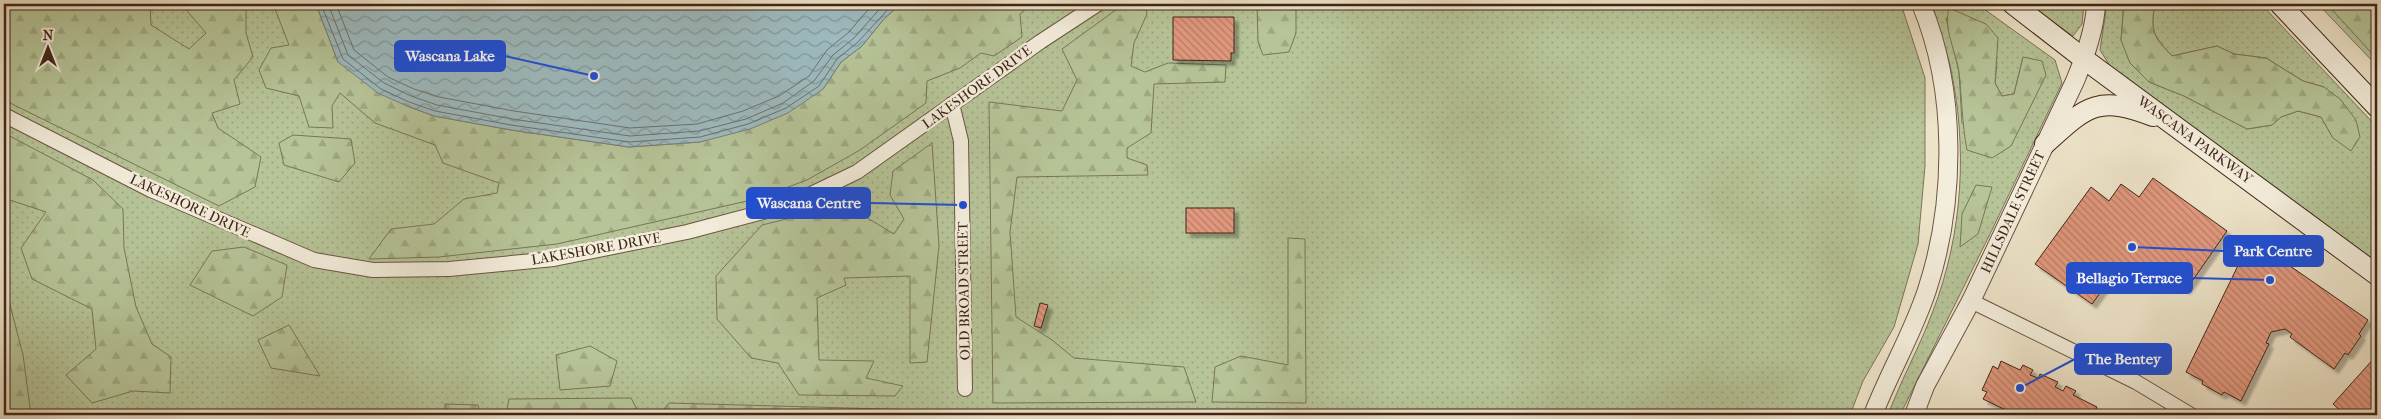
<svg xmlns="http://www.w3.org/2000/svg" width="2381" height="419" font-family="'IM FELL French Canon',serif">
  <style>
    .green { fill: url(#green-dots); stroke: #7c7458; fill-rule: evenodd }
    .forest { fill: url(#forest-firs); stroke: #7c7458 }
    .water { fill: url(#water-waves); stroke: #787f7d }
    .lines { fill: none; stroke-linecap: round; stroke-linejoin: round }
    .shore { stroke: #6f706c; stroke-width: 1 }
    .building { fill: url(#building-back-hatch); stroke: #412518; filter: url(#shadow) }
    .minor-casing { stroke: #6c5444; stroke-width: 16 }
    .tertiary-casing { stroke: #6c5444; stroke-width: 20 }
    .secondary-casing { stroke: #412518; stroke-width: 22 }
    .minor { stroke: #f3eddb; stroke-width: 14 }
    .tertiary { stroke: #f3eddb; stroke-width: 18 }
    .secondary { stroke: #f3eddb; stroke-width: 20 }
    .labels { text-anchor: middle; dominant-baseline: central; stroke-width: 5; stroke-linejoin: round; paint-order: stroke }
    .street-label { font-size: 14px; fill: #412518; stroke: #f3eddb }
    .leader { fill: none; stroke: #1d4ed8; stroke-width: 2 }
    .callout-dot { fill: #1d4ed8; stroke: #f3eddb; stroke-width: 2 }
    .callout { fill: #1d4ed8; stroke: #1d4ed8; stroke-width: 2 }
    .callout-label { font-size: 15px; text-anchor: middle; font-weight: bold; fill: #fff }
  </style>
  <defs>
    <pattern id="green-dots" width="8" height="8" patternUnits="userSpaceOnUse" patternTransform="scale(1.25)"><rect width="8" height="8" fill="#b6c498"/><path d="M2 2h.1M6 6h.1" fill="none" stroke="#9ea882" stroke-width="1.8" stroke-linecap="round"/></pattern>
    <pattern id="forest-firs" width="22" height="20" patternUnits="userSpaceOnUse" patternTransform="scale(1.25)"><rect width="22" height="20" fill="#b6c498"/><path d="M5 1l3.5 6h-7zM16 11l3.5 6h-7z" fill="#9ea882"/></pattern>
    <pattern id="water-waves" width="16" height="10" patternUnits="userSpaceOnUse" patternTransform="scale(1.25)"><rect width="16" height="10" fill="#9dbbc0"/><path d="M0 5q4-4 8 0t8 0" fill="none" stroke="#82989b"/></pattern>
    <pattern id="building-back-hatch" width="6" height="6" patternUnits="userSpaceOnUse" patternTransform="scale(1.25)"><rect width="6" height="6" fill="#e1987e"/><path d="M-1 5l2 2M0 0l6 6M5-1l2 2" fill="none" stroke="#b87c66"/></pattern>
    <filter id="shadow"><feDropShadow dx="4.5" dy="4.5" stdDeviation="1" flood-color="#0004"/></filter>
  </defs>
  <rect width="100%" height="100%" fill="#ede3c8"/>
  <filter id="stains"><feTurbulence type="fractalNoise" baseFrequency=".004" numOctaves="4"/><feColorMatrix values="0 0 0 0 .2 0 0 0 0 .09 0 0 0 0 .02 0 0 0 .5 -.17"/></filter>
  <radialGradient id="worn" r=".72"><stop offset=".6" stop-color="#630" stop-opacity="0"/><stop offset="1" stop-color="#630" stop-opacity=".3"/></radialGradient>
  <g class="green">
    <polygon points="4,4 1901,4 1925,78 1925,166 1918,244 1894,327 1863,381 1850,415 4,415"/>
    <path d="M 1932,4 L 1977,4 L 2055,60 L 2062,83 L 1992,230 L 1900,415 L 1888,415 C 1901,380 1920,346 1933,311 C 1963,233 1968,147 1950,65 C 1945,45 1938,24 1932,4 ZM 1946,18 L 1997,62 L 1995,83 L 2002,96 L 2014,94 L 2023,57 L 2011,146 L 1962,123 L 1959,72 Z"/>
    <polygon points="2029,4 2084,4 2082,24 2073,36"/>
    <path d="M 2107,4 L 2124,4 L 2121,40 L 2149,82 L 2184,96 L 2247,129 L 2272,125 L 2281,117 L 2298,111 L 2321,117 L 2333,138 L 2324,87 L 2303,81 L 2266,58 L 2234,54 L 2217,46 L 2172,56 C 2153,35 2150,31 2155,4 L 2261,4 L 2377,127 L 2377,262 L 2110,66 L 2100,50 Z"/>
    <polygon points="2318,4 2377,4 2377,66"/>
  </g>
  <g class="forest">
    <polygon points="4,4 150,4 151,25 189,49 206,33 181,4 249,4 246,5 246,33 253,57 234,80 240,104 212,113 218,128 261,157 255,187 219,206 4,100"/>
    <polygon points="273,4 316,4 338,62 407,106 434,116 511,130 629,147 700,142 823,89 841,62 862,46 883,20 900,4 1031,4 1020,14 1022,37 994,56 981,53 960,68 927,81 926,103 860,150 807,180 756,199 557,244 439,257 369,259 391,229 434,224 464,199 497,193 499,183 443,163 435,145 375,123 340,93 332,106 333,128 309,127 299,96 266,88 259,70 271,48 289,45"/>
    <polygon points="1124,4 1145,4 1147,14 1134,43 1131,66 1145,72 1168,63 1226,65 1225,82 1154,84 1151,133 1127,148 1127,158 1147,165 1148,175 1017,177 1010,232 1016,317 1052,340 1074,358 1184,367 1196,402 993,403 989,102 1062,111 1077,80 1062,49"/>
    <polygon points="1257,4 1296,4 1296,33 1289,52 1263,55 1258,42"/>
    <path d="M 2124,4 L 2155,4 C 2150,31 2153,36 2172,56 L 2217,46 L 2234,54 L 2266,58 L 2303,81 L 2324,87 L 2340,99 L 2356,120 L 2360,137 L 2351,151 L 2333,138 L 2321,117 L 2298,111 L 2281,117 L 2272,125 L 2247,129 L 2184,96 L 2149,82 L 2130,63 L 2121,40 Z"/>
    <polygon points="2327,4 2377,4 2377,59"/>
    <path d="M 1949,8 L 1986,24 L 1998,38 L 1995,83 L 2002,96 L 2014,94 L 2023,57 L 2042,61 L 2046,75 L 2011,146 L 1992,158 L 1967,150 C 1962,124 1962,99 1959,72 C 1956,52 1943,28 1949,8 Z"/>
    <polygon points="4,133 93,180 123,209 124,248 136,307 152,344 171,357 170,393 133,391 92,403 66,375 96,349 92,309 32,279 21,248 46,212 4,198"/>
    <polygon points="293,135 351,139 355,163 339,182 284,165 279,143"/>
    <polygon points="932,143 939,246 927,362 910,363 910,276 844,278 846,285 817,298 819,360 874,361 866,378 903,386 895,396 799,395 778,363 751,358 717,319 716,276 762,225 827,209 864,216 894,234 904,219 890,195 893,171"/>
    <polygon points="1976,185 1992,187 1978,234 1960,247 1962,214"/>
    <polygon points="1288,238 1305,239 1306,403 1212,402 1215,367 1241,356 1288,365"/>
    <polygon points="244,247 287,265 282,297 253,316 190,285 212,251"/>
    <polygon points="9,301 23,355 31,415 8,415 7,379 4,379 4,304"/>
    <polygon points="289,325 320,376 271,368 258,340"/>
    <polygon points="590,346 617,361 610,386 560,390 556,355"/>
    <polygon points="631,398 640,415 506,415 509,399"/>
    <polygon points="669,403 919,410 919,415 659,415"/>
    <polygon points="445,404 478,405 481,415 445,415"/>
  </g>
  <polygon class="water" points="316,4 900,4 883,20 862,46 841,62 823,89 788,113 750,129 700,142 629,147 511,130 434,116 407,106 378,93 338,62"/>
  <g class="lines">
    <g class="shore">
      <polyline points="321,4 343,59 381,89 409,102 435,111 511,125 629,142 700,137 748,124 786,108 819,86 837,59 858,42 893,4"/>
      <polyline points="328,4 348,55 384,83 411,96 437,105 512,119 630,136 699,131 746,119 783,103 814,81 833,55 854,38 884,4"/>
      <polyline points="336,4 354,50 388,77 414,89 439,97 514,111 630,128 697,124 743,111 779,96 809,76 827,50 849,32 873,4"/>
    </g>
  </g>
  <g class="building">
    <polygon points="1173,17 1234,17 1234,53 1231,53 1231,61 1173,60"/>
    <polygon points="2153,178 2227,231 2186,290 2148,262 2145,266 2122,269 2119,267 2092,304 2035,264 2091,187 2109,201 2121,184 2139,197"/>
    <rect x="1186" y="208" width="48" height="25"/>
    <polygon points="2251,239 2368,320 2359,334 2361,336 2348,355 2345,353 2334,369 2290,337 2292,334 2285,329 2271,332 2266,343 2269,344 2241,401 2224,392 2222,395 2202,384 2203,381 2186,372"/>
    <polygon points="1040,303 1048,305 1041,328 1034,326"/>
    <polygon points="2377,355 2377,415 2346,415 2333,404"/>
    <polygon points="2001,361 2020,370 2023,365 2033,370 2030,375 2038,378 2040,374 2058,382 2055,387 2063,391 2066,386 2076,391 2073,395 2097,407 2093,415 2005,415 2008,411 1983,399 1987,392 1982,390 1993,366 1998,369"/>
  </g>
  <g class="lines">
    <g class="minor-casing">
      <g id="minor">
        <polyline points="952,104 961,141 965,389"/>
        <polyline points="4,115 151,190 314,260 373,270 449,269 554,259 687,232 786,206 857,172 1040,42 1098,4"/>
        <polyline points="1971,301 2136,382 2191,415"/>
      </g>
    </g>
    <g class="tertiary-casing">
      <g id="tertiary">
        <path d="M 1873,415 C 1889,373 1913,333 1927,290 C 1956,202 1957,90 1921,4"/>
        <path d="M 1914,415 L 1925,386 L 1971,301 L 2075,81 C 2085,57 2095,30 2096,4"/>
      </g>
    </g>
    <g class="secondary-casing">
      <g id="secondary">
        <polyline points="2013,4 2084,59 2377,275"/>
        <polyline points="2280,4 2377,107"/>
        <path d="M 2045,144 C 2086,107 2097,94 2153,116"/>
      </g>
    </g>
    <use href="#minor" class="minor"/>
    <use href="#tertiary" class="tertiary"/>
    <use href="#secondary" class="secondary"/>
  </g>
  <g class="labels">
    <g class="street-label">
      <text transform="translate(977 87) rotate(-36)">LAKESHORE DRIVE</text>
      <text transform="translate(2195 140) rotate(36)">WASCANA PARKWAY</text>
      <text transform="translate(190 206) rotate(25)">LAKESHORE DRIVE</text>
      <text transform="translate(2013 212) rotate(-65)">HILLSDALE STREET</text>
      <text transform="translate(596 249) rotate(-10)">LAKESHORE DRIVE</text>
      <text transform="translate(964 291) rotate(-91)">OLD BROAD STREET</text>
    </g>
  </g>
  <path class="leader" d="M594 76L505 56M963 205L870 203M2132 247L2224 251M2270 280L2192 278M2020 388L2075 359"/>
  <g class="callout-dot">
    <circle cx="594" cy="76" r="5"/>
    <circle cx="963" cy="205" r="5"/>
    <circle cx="2132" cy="247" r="5"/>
    <circle cx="2270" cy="280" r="5"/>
    <circle cx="2020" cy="388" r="5"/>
  </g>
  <g class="callout">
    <rect x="395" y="41" width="110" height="30" rx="5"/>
    <rect x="747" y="188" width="123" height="30" rx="5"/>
    <rect x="2224" y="236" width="99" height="30" rx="5"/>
    <rect x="2067" y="263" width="125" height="30" rx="5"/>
    <rect x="2075" y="344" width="96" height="30" rx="5"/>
  </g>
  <g class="callout-label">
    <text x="450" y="61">Wascana Lake</text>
    <text x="809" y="208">Wascana Centre</text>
    <text x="2273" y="256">Park Centre</text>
    <text x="2129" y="283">Bellagio Terrace</text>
    <text x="2123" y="364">The Bentey</text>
  </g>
  <rect width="2381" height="419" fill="none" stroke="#ede3c8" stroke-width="20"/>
  <rect x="5" y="5" width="2371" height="409" fill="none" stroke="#412518" stroke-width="2.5"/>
  <rect x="10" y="10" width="2361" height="399" fill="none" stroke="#412518"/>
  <g transform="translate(48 48)" stroke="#f3eddb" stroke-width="4" paint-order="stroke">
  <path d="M0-4L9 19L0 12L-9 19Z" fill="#412518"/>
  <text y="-8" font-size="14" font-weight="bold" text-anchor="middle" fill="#412518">N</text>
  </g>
  <rect width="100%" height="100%" filter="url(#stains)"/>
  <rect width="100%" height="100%" fill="url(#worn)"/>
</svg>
